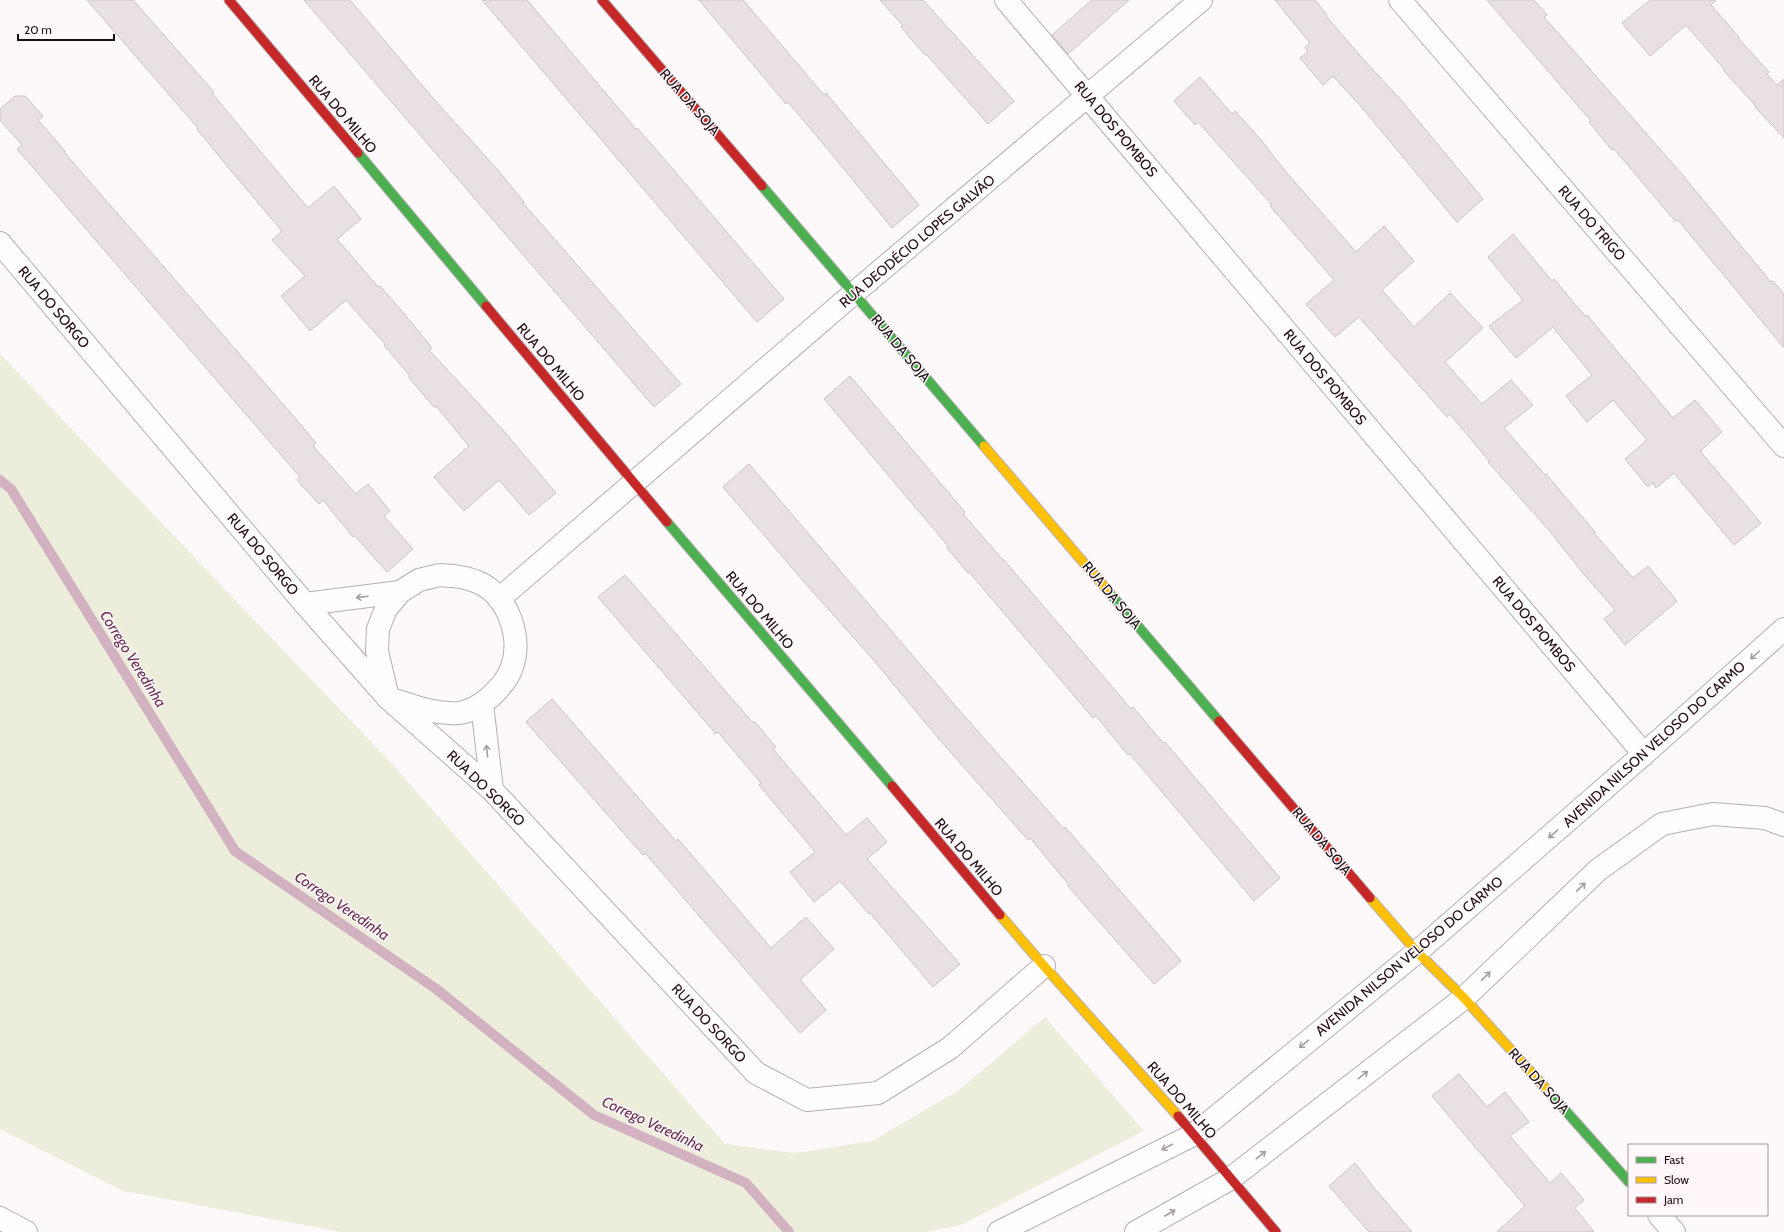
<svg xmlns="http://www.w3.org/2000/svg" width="1784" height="1232" font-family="Cabin,sans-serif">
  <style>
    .green { fill: #ededdc }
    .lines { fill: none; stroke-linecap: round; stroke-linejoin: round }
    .stream { stroke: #d2b1c1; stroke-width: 10 }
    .building { fill: #e8e0e4; stroke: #cbc3c6 }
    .street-casing { stroke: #b6aeb2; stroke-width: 24 }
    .fast-casing { stroke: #b6aeb2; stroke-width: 11 }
    .slow-casing { stroke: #b6aeb2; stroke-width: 11 }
    .jam-casing { stroke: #b6aeb2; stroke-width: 11 }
    .street { stroke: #fffefe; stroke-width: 22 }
    .fast { stroke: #4caf50; stroke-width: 9 }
    .slow { stroke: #ffc107; stroke-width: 9 }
    .jam { stroke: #c62828; stroke-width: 9 }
    .oneway { stroke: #a49ea1 }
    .labels { text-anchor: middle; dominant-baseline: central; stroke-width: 3; stroke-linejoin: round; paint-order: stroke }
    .street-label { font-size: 14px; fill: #1b0f15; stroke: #fff7fa }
    .water-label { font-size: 15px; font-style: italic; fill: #672d4c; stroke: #fff7fa }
  </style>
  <rect width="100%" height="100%" fill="#fdf9fb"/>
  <polygon class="green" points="0,354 395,767 725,1144 795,1153 872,1141 959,1090 1045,1017 1144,1131 961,1225 926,1232 341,1232 123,1191 0,1129"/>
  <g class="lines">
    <polyline class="stream" points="0,480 11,489 235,851 435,988 594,1115 746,1183 789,1232"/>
  </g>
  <g class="building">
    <polygon points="87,0 133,0 214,92 212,93 244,132 308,208 334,186 361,219 337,239 378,287 380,286 401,310 432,348 429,350 502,429 556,493 529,515 499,480 464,511 434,477 469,446 436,406 434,407 409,378 410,376 384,345 385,344 346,300 310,331 281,296 305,276 272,240 282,231 227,166 197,129 198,128"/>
    <polygon points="304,0 350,0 438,104 496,168 524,202 523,203 681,384 654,407"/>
    <polygon points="482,0 527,0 636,129 637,128 659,153 784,299 757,322"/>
    <polygon points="699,0 743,0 824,95 826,93 919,205 892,228 830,152 788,102 786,104"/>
    <polygon points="880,0 923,0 1014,101 988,124 926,54 925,55 901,27 903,26"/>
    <polygon points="1092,0 1129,0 1068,54 1052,35"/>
    <polygon points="1275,0 1315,0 1327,15 1326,16 1363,59 1401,100 1483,199 1457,222 1456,221 1364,110 1333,76 1323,85 1300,58 1308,52 1305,47 1310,43"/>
    <polygon points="1487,0 1534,0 1547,15 1544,17 1680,172 1771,282 1773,281 1784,294 1784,348 1678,220 1676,222 1614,149 1612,150 1589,122 1591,121"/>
    <polygon points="1650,0 1716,0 1711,5 1739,37 1738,38 1769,72 1767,74 1777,85 1784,79 1784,138 1755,107 1756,106 1724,71 1725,70 1686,25 1650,56 1622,23"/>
    <polygon points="1200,77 1232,114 1235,111 1261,140 1286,172 1356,252 1384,226 1414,261 1382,290 1414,327 1450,293 1483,328 1445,362 1482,404 1511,380 1533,405 1504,428 1545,475 1546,474 1595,532 1594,533 1633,578 1648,566 1677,601 1625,645 1604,619 1615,610 1582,572 1548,529 1488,462 1489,461 1450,414 1447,417 1359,317 1335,337 1306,304 1334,280 1270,206 1272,205 1198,122 1195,125 1174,101"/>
    <polygon points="15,96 25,96 43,116 38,120 65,151 64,152 295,418 316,443 313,446 356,494 368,484 390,511 384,516 413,549 387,572 355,536 353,537 323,500 319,504 297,480 300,477 17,149 22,145 0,120 0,109"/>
    <polygon points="1513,234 1552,281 1554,279 1585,316 1587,315 1673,418 1695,400 1722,432 1700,451 1761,523 1734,545 1674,473 1656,488 1653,483 1648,487 1625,459 1647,440 1613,400 1587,422 1566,396 1592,375 1553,327 1516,358 1489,326 1523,300 1488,257"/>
    <polygon points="850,376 965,512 963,514 1003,560 1004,560 1131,709 1133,707 1163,743 1165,742 1280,878 1254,901 1130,754 1128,755 1096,716 1093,718 969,572 968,573 947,548 948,546 824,399"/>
    <polygon points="749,464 959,710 1064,829 1065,827 1181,961 1154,984 1068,886 1069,885 1030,838 1028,840 939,739 871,657 805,583 723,487"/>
    <polygon points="625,575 753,723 755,722 776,747 773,749 846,835 867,818 887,842 867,859 960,964 933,987 870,913 869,914 840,881 814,902 790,872 815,852 759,785 761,783 718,732 716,734 598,597"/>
    <polygon points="552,699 676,841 678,839 771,948 806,917 834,949 800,980 826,1010 800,1033 645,853 643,855 526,722"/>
    <polygon points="1459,1074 1487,1107 1505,1092 1529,1122 1510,1136 1550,1183 1561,1173 1584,1200 1575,1208 1594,1232 1497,1232 1525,1206 1432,1096"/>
    <polygon points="1355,1163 1375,1189 1412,1232 1369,1232 1329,1186"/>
  </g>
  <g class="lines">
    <g class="street-casing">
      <g id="street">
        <polyline points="1006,0 1644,754"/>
        <polyline points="1400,0 1784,446"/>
        <polyline points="0,243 305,604 388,698 492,790 756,1073 807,1100 878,1093 950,1048 1044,966"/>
        <path d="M 440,575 C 455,576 468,577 482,584 C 509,599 522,638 512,667 C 508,680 498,690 489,698 C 481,705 469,712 459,713 C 434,715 411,705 388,698 L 377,651 L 378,629 L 386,609 L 400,592 L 419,580 Z"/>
        <polyline points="499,599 854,293 1201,0"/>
        <polyline points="305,604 400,592"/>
        <polyline points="482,704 492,790"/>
        <polyline points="1659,1215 1674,1232"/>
        <polyline points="0,1218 26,1232"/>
        <polyline points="999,1232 1195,1134 1417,952 1644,754 1784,629"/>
        <polyline points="1136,1232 1230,1179 1464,998 1598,870 1662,824 1713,814 1765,818 1784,825"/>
      </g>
    </g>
    <g class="fast-casing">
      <g id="fast">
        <polyline points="358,153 486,306"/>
        <polyline points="762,186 984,446"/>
        <polyline points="667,522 892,786"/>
        <polyline points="1107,590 1219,721"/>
        <polyline points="1548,1091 1629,1182"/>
      </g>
    </g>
    <g class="slow-casing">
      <g id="slow">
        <polyline points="984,446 1107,590"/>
        <polyline points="1370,898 1417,952 1464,998 1548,1091"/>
        <polyline points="1000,915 1044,966 1178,1116"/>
      </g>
    </g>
    <g class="jam-casing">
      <g id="jam">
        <polyline points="229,0 358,153"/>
        <polyline points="602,0 762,186"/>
        <polyline points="486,306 667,522"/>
        <polyline points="1219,721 1370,898"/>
        <polyline points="892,786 1000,915"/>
        <polyline points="1178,1116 1276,1232"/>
      </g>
    </g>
    <use href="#street" class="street"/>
    <use href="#fast" class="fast"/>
    <use href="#slow" class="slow"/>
    <use href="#jam" class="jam"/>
  </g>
  <defs><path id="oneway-shaft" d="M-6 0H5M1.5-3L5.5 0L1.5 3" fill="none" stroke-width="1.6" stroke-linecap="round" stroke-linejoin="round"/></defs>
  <g class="oneway">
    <use href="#oneway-shaft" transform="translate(362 597) rotate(173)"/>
    <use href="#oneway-shaft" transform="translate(1755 655) rotate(138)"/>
    <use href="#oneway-shaft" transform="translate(487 751) rotate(-96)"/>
    <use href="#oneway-shaft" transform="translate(1553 834) rotate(139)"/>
    <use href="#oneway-shaft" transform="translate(1581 887) rotate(-44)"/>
    <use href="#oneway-shaft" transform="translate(1486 976) rotate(-44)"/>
    <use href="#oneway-shaft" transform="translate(1304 1044) rotate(141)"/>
    <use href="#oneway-shaft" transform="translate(1363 1075) rotate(-38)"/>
    <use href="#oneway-shaft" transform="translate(1167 1147) rotate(153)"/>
    <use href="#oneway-shaft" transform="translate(1261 1155) rotate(-38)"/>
    <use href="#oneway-shaft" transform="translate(1170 1213) rotate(-30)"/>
  </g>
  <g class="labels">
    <g class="street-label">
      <text transform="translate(690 102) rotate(49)">RUA DA SOJA</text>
      <text transform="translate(343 114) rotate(50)">RUA DO MILHO</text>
      <text transform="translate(1116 129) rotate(50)">RUA DOS POMBOS</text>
      <text transform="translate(1592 223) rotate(49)">RUA DO TRIGO</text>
      <text transform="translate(917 241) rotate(-40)">RUA DEODÉCIO LOPES GALVÃO</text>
      <text transform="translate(54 307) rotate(50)">RUA DO SORGO</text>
      <text transform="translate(901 348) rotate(50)">RUA DA SOJA</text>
      <text transform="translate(551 362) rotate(50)">RUA DO MILHO</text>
      <text transform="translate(1325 377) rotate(50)">RUA DOS POMBOS</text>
      <text transform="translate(263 554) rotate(50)">RUA DO SORGO</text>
      <text transform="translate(1112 595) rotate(50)">RUA DA SOJA</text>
      <text transform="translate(760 610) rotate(50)">RUA DO MILHO</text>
      <text transform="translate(1534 624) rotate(50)">RUA DOS POMBOS</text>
      <text transform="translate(1654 744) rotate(-42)">AVENIDA NILSON VELOSO DO CARMO</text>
      <text transform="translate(486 788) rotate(44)">RUA DO SORGO</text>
      <text transform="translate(1322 841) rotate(50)">RUA DA SOJA</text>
      <text transform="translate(969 857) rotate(50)">RUA DO MILHO</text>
      <text transform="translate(1409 956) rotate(-40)">AVENIDA NILSON VELOSO DO CARMO</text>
      <text transform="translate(709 1023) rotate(47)">RUA DO SORGO</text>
      <text transform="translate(1539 1081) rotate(48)">RUA DA SOJA</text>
      <text transform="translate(1182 1100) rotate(49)">RUA DO MILHO</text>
    </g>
    <g class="water-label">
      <text transform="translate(133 659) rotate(58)">Corrego Veredinha</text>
      <text transform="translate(342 906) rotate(34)">Corrego Veredinha</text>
      <text transform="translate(653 1124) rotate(25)">Corrego Veredinha</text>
    </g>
  </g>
  <rect x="1628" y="1144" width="140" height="72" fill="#fff7fa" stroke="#a49a9e"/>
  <rect x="1636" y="1157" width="20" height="6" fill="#4caf50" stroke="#a49a9e"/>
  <text x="1664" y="1164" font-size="12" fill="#1b0f15">Fast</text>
  <rect x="1636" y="1177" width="20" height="6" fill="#ffc107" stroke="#a49a9e"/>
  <text x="1664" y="1184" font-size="12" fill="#1b0f15">Slow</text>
  <rect x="1636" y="1197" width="20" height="6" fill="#c62828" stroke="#a49a9e"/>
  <text x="1664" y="1204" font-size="12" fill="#1b0f15">Jam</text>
  <path d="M18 34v6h96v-6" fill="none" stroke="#1b0f15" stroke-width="2"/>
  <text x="24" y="34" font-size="12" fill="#1b0f15" stroke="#fff7fa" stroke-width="3" paint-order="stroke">20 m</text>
</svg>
